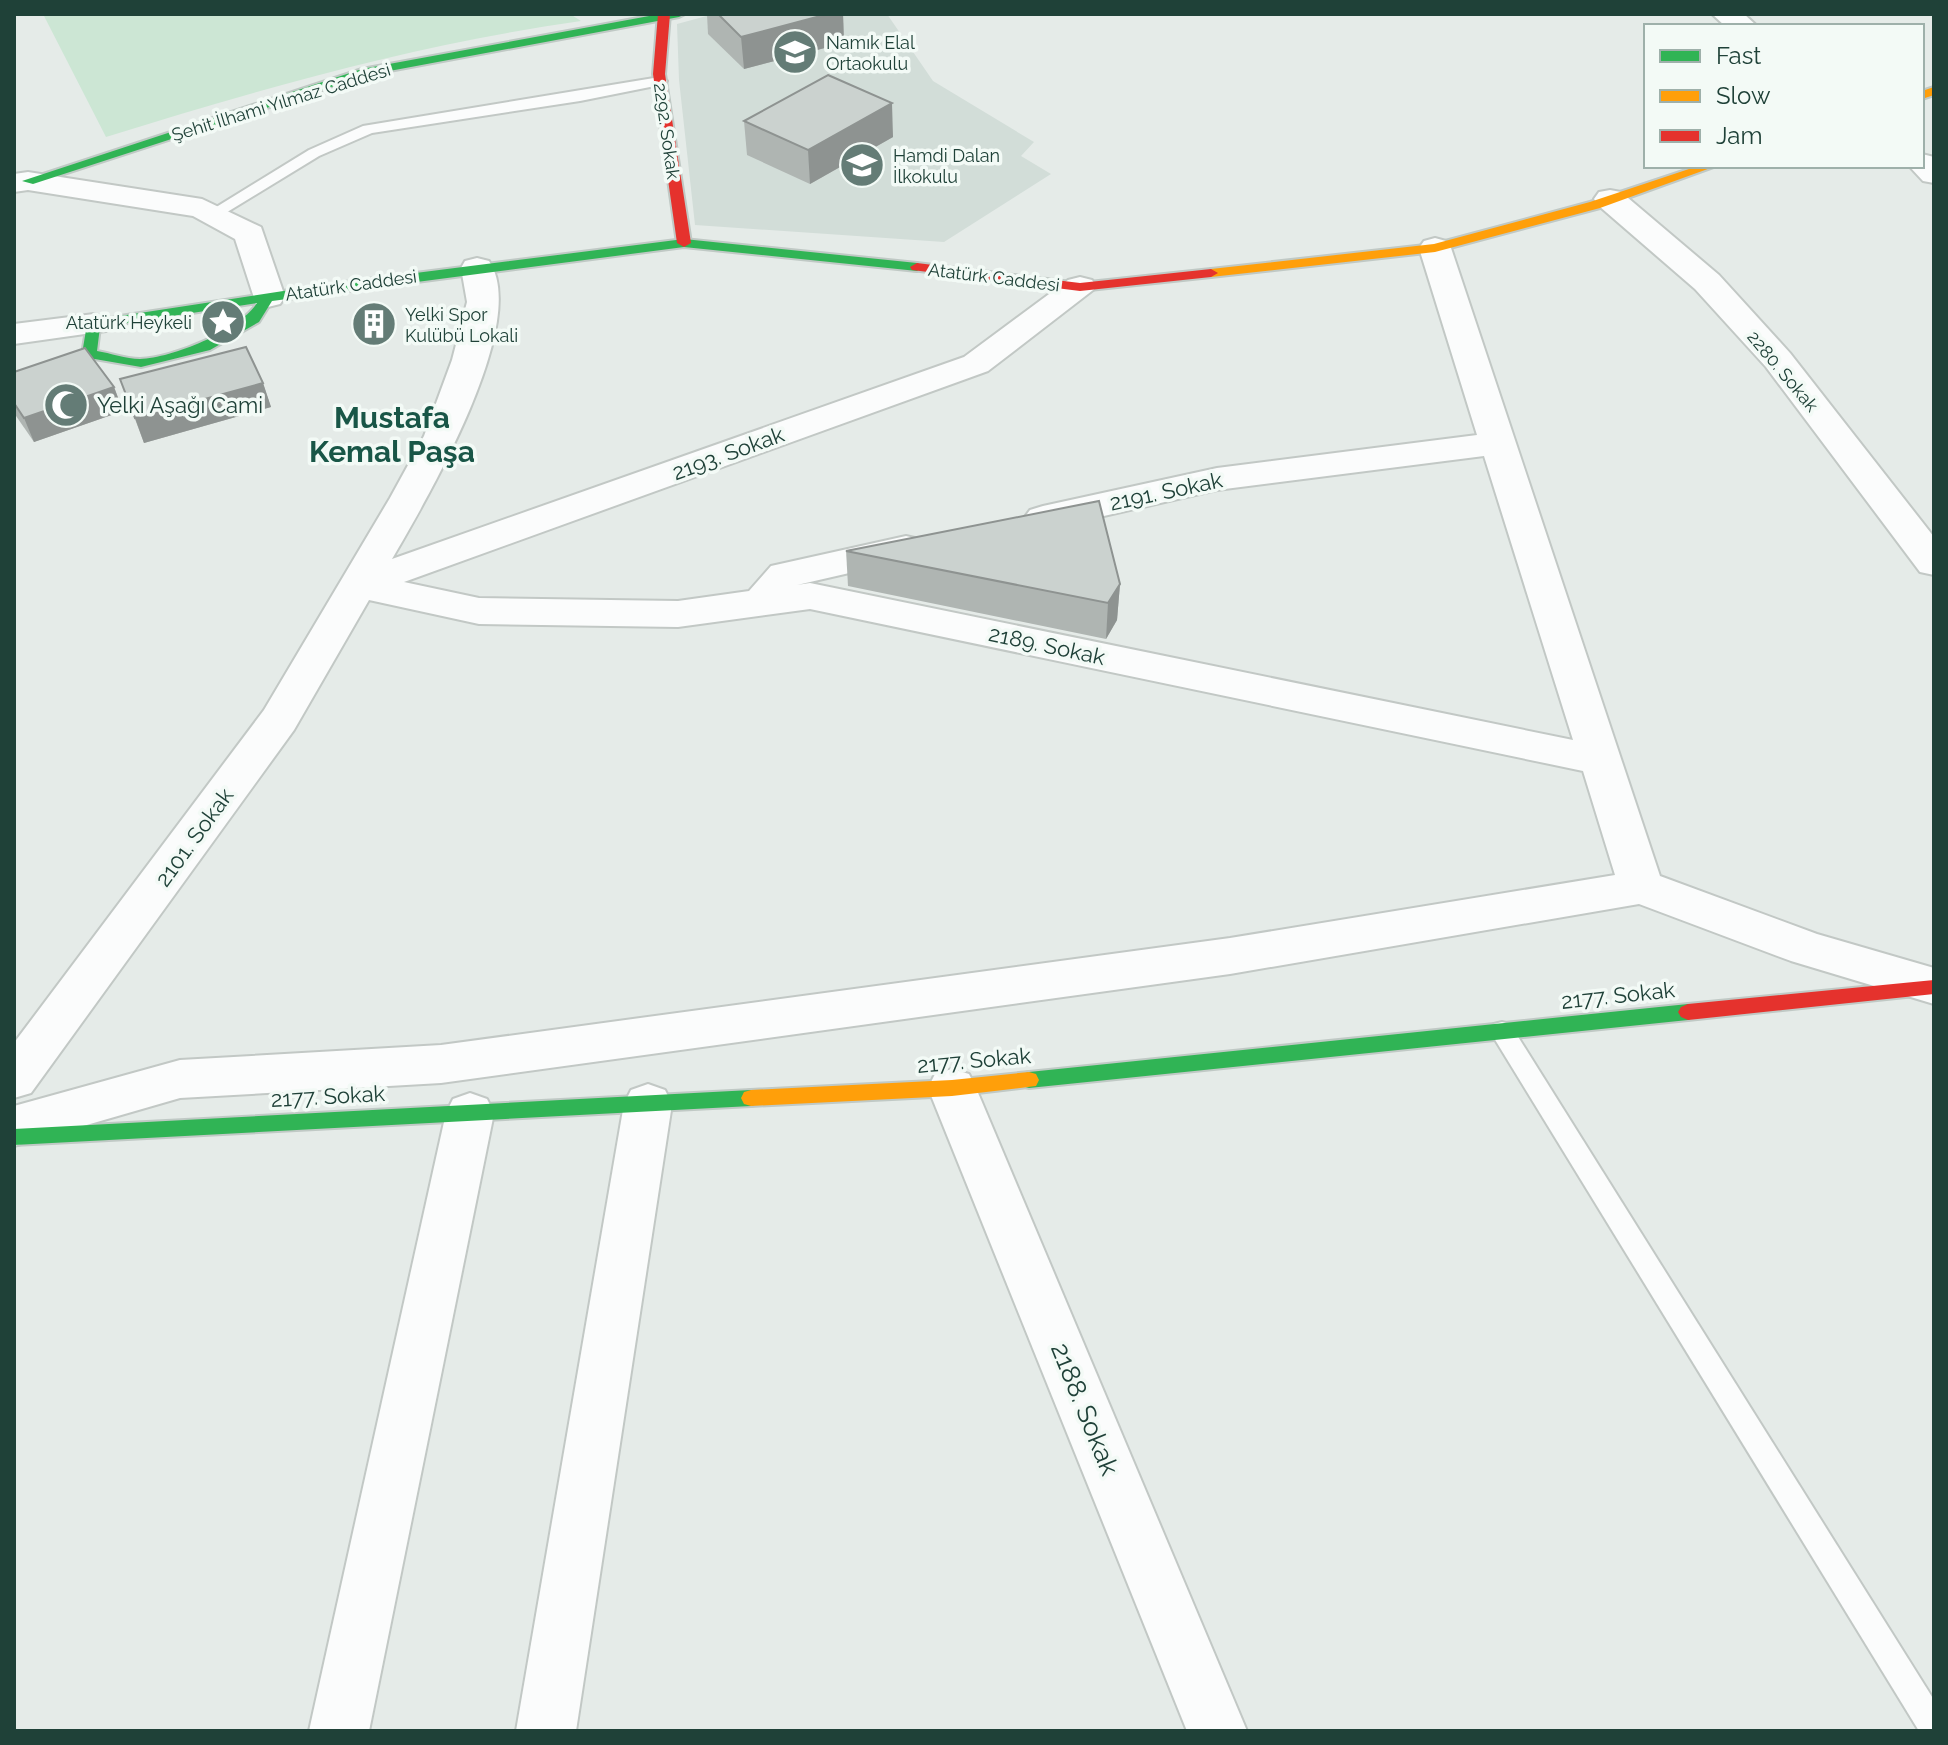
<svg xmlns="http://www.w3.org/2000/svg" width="1948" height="1745" font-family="Raleway,sans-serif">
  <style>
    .built { fill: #d2ddd8 }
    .green { fill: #cce6d4 }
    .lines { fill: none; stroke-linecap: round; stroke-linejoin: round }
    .lane-casing { stroke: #c2c8c5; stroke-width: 4 }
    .street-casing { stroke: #c2c8c5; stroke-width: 4 }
    .fast-casing { stroke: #c0c9c5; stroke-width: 4 }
    .slow-casing { stroke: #c0c9c5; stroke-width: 4 }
    .jam-casing { stroke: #c0c9c5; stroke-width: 4 }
    .lane { fill: #fbfcfc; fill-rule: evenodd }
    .street { fill: #fbfcfc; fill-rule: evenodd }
    .fast { fill: #30b455; fill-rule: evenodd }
    .slow { fill: #ff9f0a; fill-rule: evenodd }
    .jam { fill: #e5322d; fill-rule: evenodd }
    .wall { fill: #afb5b2 }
    .shaded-wall { fill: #8e9391 }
    .building { fill: #cbd2cf; stroke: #8e9391; stroke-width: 2 }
    .labels { text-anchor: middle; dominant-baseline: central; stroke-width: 7; stroke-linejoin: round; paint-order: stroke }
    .far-poi-label { font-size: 18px; fill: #1f4138; stroke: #f3faf6; text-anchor: start }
    .far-street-label { font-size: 18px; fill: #1f4138; stroke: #f3faf6 }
    .poi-label { font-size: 22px; fill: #1f4138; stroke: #f3faf6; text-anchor: start }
    .street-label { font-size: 22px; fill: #1f4138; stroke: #f3faf6 }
    .near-street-label { font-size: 26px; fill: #1f4138; stroke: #f3faf6 }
    .district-label { font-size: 30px; font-weight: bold; fill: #195647; stroke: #f3faf6 }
  </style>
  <rect width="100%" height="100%" fill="#e5ebe8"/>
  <polygon class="built" points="714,14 887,14 933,81 1034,142 1021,156 1051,174 944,242 695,225 679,80 677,24"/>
  <path class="green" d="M 43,14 L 570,14 L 581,21 C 418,44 263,88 106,137 Z"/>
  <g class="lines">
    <g class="lane-casing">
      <g id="lane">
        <polygon points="660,77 667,81 665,84 580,101 372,133 319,156 219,217 205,214 309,150 363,126"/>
        <polygon points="1502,1022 1510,1024 1934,1700 1934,1731 1919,1731 1494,1038 1490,1031 1494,1024"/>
      </g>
    </g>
    <g class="street-casing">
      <g id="street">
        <polygon points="1712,14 1744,14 1757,26 1725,26"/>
        <polygon points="1922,154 1934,157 1934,183 1923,181 1909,166 1922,166"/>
        <polygon points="28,172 202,199 261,227 285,297 280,304 268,307 256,304 235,239 193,216 28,190 14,192 14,174"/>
        <polygon points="1610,190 1621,192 1719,275 1790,353 1934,537 1934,575 1920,572 1766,367 1695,289 1599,206 1594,199 1599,192"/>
        <path d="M 1435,238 L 1446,241 L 1451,248 L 1660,876 L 1817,934 L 1934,968 L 1934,1004 L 1791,961 L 1639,904 L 1230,974 L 441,1083 L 180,1098 L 14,1146 L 14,1106 L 180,1060 L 441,1045 L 1230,938 L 1615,875 L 1583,771 L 810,609 L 678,627 L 479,624 L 369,600 L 294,730 L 31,1093 L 14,1098 L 14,1043 L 264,710 L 390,498 L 424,436 L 452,360 L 467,302 L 461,268 L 465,261 L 477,258 L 489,261 C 531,322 426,501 392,559 L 964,357 L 1068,280 L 1080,277 L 1092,280 L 1097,287 L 988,371 L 404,582 L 479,598 L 678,601 L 749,591 L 771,566 L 906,536 L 919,539 L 925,548 L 919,557 L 797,585 L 810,583 L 1573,740 L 1484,456 L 1217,490 L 1043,530 L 1030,526 L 1024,518 L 1030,510 L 1043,506 L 1217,468 L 1477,435 L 1419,248 L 1424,241 Z"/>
        <polygon points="94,314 106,317 111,324 106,331 14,344 14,324"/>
        <polygon points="952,1069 969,1074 976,1088 1247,1731 1187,1731 928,1088 935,1074"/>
        <polygon points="648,1084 665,1090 672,1104 576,1731 516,1731 624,1104 631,1090"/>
        <polygon points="470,1093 487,1099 494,1113 369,1731 309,1731 446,1113 453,1099"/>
      </g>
    </g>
    <g class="fast-casing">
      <g id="fast">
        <polygon points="660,14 685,14 679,17 368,75 33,184 22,181 362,69"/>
        <path d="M 684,239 L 917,263 L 924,267 L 917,271 L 684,247 L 272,301 L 259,322 L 210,350 L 141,367 L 89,358 L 82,354 L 87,324 L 94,320 L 329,284 ZM 257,303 C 240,330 173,358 140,359 C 126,359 110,353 97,351 L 100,327 Z"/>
        <polygon points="1688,1004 1695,1007 1698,1012 1695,1017 1688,1020 1029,1088 1022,1086 1019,1080 1022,1074 1029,1072"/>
        <polygon points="751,1090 758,1092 761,1098 758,1104 751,1106 14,1145 14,1129"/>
      </g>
    </g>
    <g class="slow-casing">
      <g id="slow">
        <polygon points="1934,87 1934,95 1922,99 1922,91"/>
        <polygon points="1698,166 1716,166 1600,208 1435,252 1211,277 1204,273 1211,269 1434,244 1590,202"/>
        <polygon points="1029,1072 1036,1074 1039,1080 1036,1086 952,1096 751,1106 744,1104 741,1098 744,1092 751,1090 952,1080"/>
      </g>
    </g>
    <g class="jam-casing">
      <g id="jam">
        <polygon points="658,14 670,14 665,74 691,243 684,247 677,243 653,74"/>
        <polygon points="917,263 1080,283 1211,269 1218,273 1211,277 1080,291 912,270 910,267"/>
        <polygon points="1934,980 1934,994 1688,1020 1681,1017 1678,1012 1681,1007 1688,1004"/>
      </g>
    </g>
    <use href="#lane" class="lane"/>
    <use href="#street" class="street"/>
    <use href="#fast" class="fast"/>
    <use href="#slow" class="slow"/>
    <use href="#jam" class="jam"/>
  </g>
  <g class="wall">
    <polygon points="707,14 843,14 844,43 744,69 708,34"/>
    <polygon points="744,121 893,137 810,184 747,155"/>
    <polygon points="14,372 114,387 123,411 34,442 14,413"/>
    <polygon points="120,379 263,383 271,407 144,443"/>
    <polygon points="846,550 1120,584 1117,620 1106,639 848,586"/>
  </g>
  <g class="shaded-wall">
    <polygon points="828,14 843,14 844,43 744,69 741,37"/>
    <polygon points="892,103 893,137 810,184 808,150"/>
    <polygon points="263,383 271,407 144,443 135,418"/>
    <polygon points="114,387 123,411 34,442 24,418"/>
    <polygon points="1120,584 1117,620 1106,639 1108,603"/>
  </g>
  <g class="building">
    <polygon points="718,14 828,14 741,37"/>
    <polygon points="828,75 892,103 808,150 744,121"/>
    <polygon points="246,347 263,383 135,418 120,379"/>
    <polygon points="85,348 114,387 24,418 14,403 14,372"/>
    <polygon points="1099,501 1120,584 1108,603 846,551"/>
  </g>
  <defs>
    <g id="school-disc" transform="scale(2.3)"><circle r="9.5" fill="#647c76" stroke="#f3faf6"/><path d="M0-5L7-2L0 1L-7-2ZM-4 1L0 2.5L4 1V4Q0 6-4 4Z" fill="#fff"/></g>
    <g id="sight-disc" transform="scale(2.3)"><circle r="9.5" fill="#647c76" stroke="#f3faf6"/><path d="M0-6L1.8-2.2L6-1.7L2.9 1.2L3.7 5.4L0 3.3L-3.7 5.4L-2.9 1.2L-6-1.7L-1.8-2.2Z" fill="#fff"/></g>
    <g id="building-disc" transform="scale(2.3)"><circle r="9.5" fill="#647c76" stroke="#f3faf6"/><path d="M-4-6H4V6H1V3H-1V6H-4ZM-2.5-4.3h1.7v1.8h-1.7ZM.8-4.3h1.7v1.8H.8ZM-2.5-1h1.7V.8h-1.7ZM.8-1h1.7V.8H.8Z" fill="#fff"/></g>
    <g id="mosque-disc" transform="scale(2.3)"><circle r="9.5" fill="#647c76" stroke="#f3faf6"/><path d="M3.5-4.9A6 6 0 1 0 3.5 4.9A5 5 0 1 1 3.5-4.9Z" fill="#fff"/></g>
  </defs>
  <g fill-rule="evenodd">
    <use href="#school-disc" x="795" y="52"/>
    <use href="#school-disc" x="862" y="165"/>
    <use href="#sight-disc" x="223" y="322"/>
    <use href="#building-disc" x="374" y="324"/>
    <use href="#mosque-disc" x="66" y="405"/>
  </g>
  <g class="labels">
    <g class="far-poi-label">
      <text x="826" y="42">Namık Elal<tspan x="826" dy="21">Ortaokulu</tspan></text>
      <text x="893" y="155">Hamdi Dalan<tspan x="893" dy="21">İlkokulu</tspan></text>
      <text x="405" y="314">Yelki Spor<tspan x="405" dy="21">Kulübü Lokali</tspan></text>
      <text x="192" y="322" text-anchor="end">Atatürk Heykeli</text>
    </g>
    <g class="far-street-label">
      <text transform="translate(281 102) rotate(-17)">Şehit İlhami Yılmaz Caddesi</text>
      <text transform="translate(667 131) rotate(82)">2292. Sokak</text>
      <text transform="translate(994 277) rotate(7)">Atatürk Caddesi</text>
      <text transform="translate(351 285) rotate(-8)">Atatürk Caddesi</text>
      <text transform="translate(1783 371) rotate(50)">2280. Sokak</text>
    </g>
    <g class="poi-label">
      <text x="97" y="405">Yelki Aşağı Cami</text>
    </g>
    <g class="street-label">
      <text transform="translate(728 453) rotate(-20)">2193. Sokak</text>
      <text transform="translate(1166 491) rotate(-12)">2191. Sokak</text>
      <text transform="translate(1047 645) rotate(12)">2189. Sokak</text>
      <text transform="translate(194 837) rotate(-54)">2101. Sokak</text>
      <text transform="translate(1618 995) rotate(-6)">2177. Sokak</text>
      <text transform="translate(974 1060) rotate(-5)">2177. Sokak</text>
      <text transform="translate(328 1096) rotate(-3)">2177. Sokak</text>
    </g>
    <g class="near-street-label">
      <text transform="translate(1085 1409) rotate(68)">2188. Sokak</text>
    </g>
    <g class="district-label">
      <text x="392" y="417">Mustafa<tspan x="392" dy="34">Kemal Paşa</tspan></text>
    </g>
  </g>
  <rect width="1948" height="1745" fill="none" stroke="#1f4138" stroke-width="32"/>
  <rect x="1644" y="24" width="280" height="144" fill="#f3faf6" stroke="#9eb0aa" stroke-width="2"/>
  <rect x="1660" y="50" width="40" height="12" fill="#30b455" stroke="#9eb0aa" stroke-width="2"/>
  <text x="1716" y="64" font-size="24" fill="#1f4138">Fast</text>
  <rect x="1660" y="90" width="40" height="12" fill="#ff9f0a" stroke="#9eb0aa" stroke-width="2"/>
  <text x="1716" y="104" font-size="24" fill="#1f4138">Slow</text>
  <rect x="1660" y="130" width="40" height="12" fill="#e5322d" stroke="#9eb0aa" stroke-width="2"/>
  <text x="1716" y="144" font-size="24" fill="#1f4138">Jam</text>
</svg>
